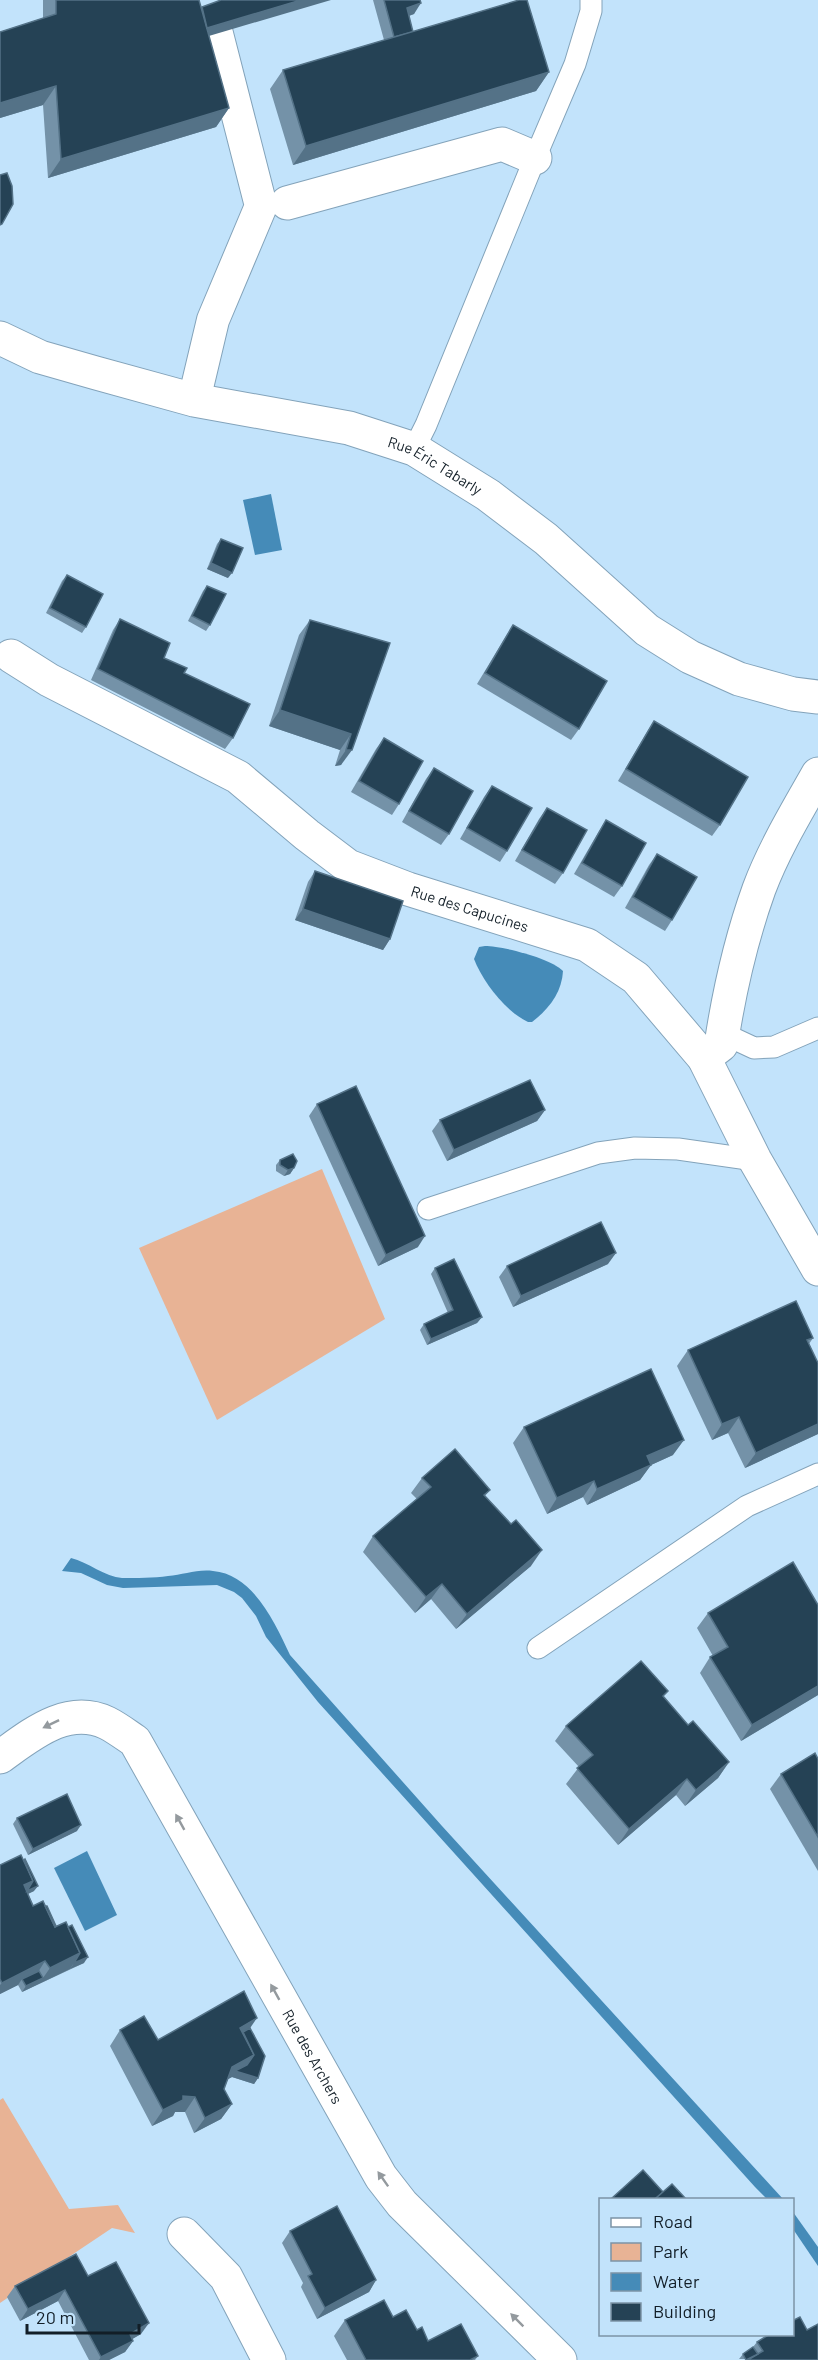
<svg xmlns="http://www.w3.org/2000/svg" width="818" height="2360" font-family="Barlow,sans-serif">
  <style>
    .green { fill: #e8b395 }
    .water { fill: #458bb8 }
    .lines { fill: none; stroke-linecap: round; stroke-linejoin: round }
    .service-casing { stroke: #83a3ba; stroke-width: 23 }
    .pedestrian-casing { stroke: #83a3ba; stroke-width: 34 }
    .minor-casing { stroke: #83a3ba; stroke-width: 35 }
    .tertiary-casing { stroke: #83a3ba; stroke-width: 35 }
    .service { stroke: #fff; stroke-width: 21 }
    .pedestrian { stroke: #fff; stroke-width: 32 }
    .minor { stroke: #fff; stroke-width: 33 }
    .tertiary { stroke: #fff; stroke-width: 33 }
    .wall { fill: #7492a8 }
    .shaded-wall { fill: #547287 }
    .building { fill: #254255; stroke: #547287; stroke-width: 1.5 }
    .oneway { fill: #949a9e }
    .labels { text-anchor: middle; dominant-baseline: central; stroke-width: 6; stroke-linejoin: round; paint-order: stroke }
    .street-label { font-size: 15px; fill: #121e27; stroke: #c2e3fb }
  </style>
  <rect width="100%" height="100%" fill="#c2e3fb"/>
  <g class="green">
    <polygon points="322,1169 385,1319 217,1420 139,1248"/>
    <polygon points="3,2098 69,2209 118,2205 135,2233 112,2228 0,2303 0,2100"/>
  </g>
  <g class="water">
    <polygon points="271,494 282,550 255,555 243,500"/>
    <path d="M 485,946 C 502,946 551,958 563,971 C 562,992 549,1009 532,1022 L 528,1022 C 505,1011 483,982 474,959 L 479,947 Z"/>
    <path d="M 71,1558 C 88,1562 105,1577 122,1578 C 136,1578 154,1578 168,1576 C 183,1575 197,1569 213,1571 C 253,1574 275,1623 290,1655 L 442,1826 L 783,2199 L 767,2199 L 755,2187 L 318,1702 L 266,1637 L 256,1616 L 242,1598 L 234,1592 L 217,1585 L 123,1588 L 107,1585 L 81,1573 L 62,1571 Z"/>
    <polygon points="87,1851 117,1915 85,1931 54,1868"/>
    <polygon points="793,2212 818,2247 818,2266 793,2229"/>
  </g>
  <g class="lines">
    <g class="service-casing">
      <g id="service">
        <polyline points="414,449 426,425 535,158 575,64 591,11 591,0"/>
        <polyline points="722,1033 754,1048 774,1047 818,1028"/>
        <polyline points="428,1209 598,1153 635,1148 678,1149 755,1160"/>
        <polyline points="538,1648 747,1506 818,1474"/>
      </g>
    </g>
    <g class="pedestrian-casing">
      <polyline id="pedestrian" points="194,400 213,320 261,206 217,34"/>
    </g>
    <g class="minor-casing">
      <g id="minor">
        <polyline points="287,203 502,144 535,158"/>
        <path id="s1" d="M 11,656 L 49,680 L 238,777 L 307,835 L 348,866 L 408,889 L 587,945 L 636,978 L 704,1058 L 755,1160 L 818,1269"/>
        <path d="M 704,1058 L 721,1045 C 729,992 741,939 759,889 C 774,849 797,811 818,774"/>
        <path id="s2" d="M 0,1757 C 31,1735 67,1704 107,1723 C 117,1728 126,1735 135,1741 L 381,2177 L 402,2204 L 560,2360"/>
        <polyline points="184,2234 226,2277 269,2360"/>
      </g>
    </g>
    <g class="tertiary-casing">
      <g id="tertiary">
        <path id="s3" d="M 0,338 L 40,357 L 96,373 L 194,400 L 349,428 L 414,449 L 488,495 L 546,539 L 647,630 L 690,657 L 739,679 L 793,694 L 818,697"/>
      </g>
    </g>
    <use href="#service" class="service"/>
    <use href="#pedestrian" class="pedestrian"/>
    <use href="#minor" class="minor"/>
    <use href="#tertiary" class="tertiary"/>
  </g>
  <g class="wall">
    <polygon points="43,0 199,0 229,108 216,127 48,178 43,105 0,118 0,32 43,18"/>
    <polygon points="373,0 420,0 414,14 409,16 413,32 549,72 536,91 293,165 270,89 283,70 384,40"/>
    <polygon points="221,539 228,578 207,569 217,544"/>
    <polygon points="67,575 86,627 82,633 46,613 62,581"/>
    <polygon points="207,586 210,625 206,631 188,621 203,591"/>
    <polygon points="120,619 164,658 184,673 233,738 225,749 91,680 113,630"/>
    <polygon points="310,620 390,643 341,765 335,766 340,750 269,726 299,635"/>
    <polygon points="513,625 579,729 571,740 477,684 506,636"/>
    <polygon points="654,721 720,825 712,836 618,781 647,732"/>
    <polygon points="384,738 399,804 392,815 351,792 376,749"/>
    <polygon points="434,768 449,834 441,845 402,822 426,779"/>
    <polygon points="492,786 507,851 500,862 460,839 484,797"/>
    <polygon points="547,808 563,873 555,884 515,861 539,819"/>
    <polygon points="606,820 622,886 614,897 574,874 599,831"/>
    <polygon points="657,854 672,920 665,931 625,908 649,865"/>
    <polygon points="315,871 390,939 383,950 295,920 308,882"/>
    <polygon points="317,1104 418,1247 378,1266 309,1116"/>
    <polygon points="545,1110 537,1121 447,1161 432,1131 440,1120"/>
    <polygon points="280,1160 294,1168 290,1174 284,1176 276,1171 276,1165"/>
    <polygon points="608,1264 513,1307 499,1277 507,1266"/>
    <polygon points="435,1268 482,1317 477,1323 427,1345 420,1330 424,1324 448,1313 431,1274"/>
    <polygon points="813,1338 809,1344 818,1363 818,1434 745,1468 728,1433 712,1440 677,1366 688,1350"/>
    <polygon points="524,1427 673,1455 651,1465 640,1480 587,1505 583,1497 547,1514 513,1443"/>
    <polygon points="422,1478 490,1490 485,1496 511,1524 531,1566 456,1629 431,1599 415,1613 363,1552 373,1536 417,1499 411,1493"/>
    <polygon points="708,1613 818,1695 741,1741 700,1673 710,1657 713,1656 697,1628"/>
    <polygon points="664,1697 688,1725 729,1762 718,1778 685,1806 676,1795 618,1845 566,1784 579,1767 555,1741 566,1726"/>
    <polygon points="818,1759 818,1871 770,1789 781,1774"/>
    <polygon points="17,1818 77,1831 28,1855 13,1824"/>
    <polygon points="0,1865 34,1891 28,1894 34,1906 56,1926 84,1963 22,1992 18,1985 0,1994"/>
    <polygon points="250,2028 258,2078 254,2084 232,2077 228,2079 224,2089 232,2104 221,2119 194,2133 185,2112 175,2112 173,2116 152,2126 110,2046 120,2030 158,2040"/>
    <polygon points="290,2231 376,2280 369,2292 317,2319 301,2287 303,2283 282,2243"/>
    <polygon points="88,2276 141,2334 132,2339 133,2341 125,2352 109,2360 89,2360 58,2301 20,2321 7,2297 15,2286"/>
    <polygon points="393,2317 417,2330 428,2341 478,2356 475,2360 347,2360 334,2336 345,2320"/>
    <polygon points="807,2330 818,2360 739,2359 743,2354 753,2347 757,2342"/>
  </g>
  <g class="shaded-wall">
    <polygon points="301,0 331,0 192,41 200,30"/>
    <polygon points="421,3 414,14 399,19 407,8"/>
    <polygon points="549,72 536,91 293,165 306,146"/>
    <polygon points="56,86 43,105 0,118 0,103"/>
    <polygon points="229,108 216,127 48,178 61,159"/>
    <polygon points="211,563 232,573 228,578 207,569"/>
    <polygon points="280,710 351,734 340,750 269,726"/>
    <polygon points="346,750 352,750 341,765 335,766"/>
    <polygon points="303,909 390,939 383,950 295,920"/>
    <polygon points="545,1110 537,1121 447,1161 454,1150"/>
    <polygon points="294,1168 290,1174 284,1176 288,1170"/>
    <polygon points="425,1236 418,1247 378,1266 386,1255"/>
    <polygon points="616,1253 608,1264 513,1307 521,1296"/>
    <polygon points="482,1317 477,1323 427,1345 431,1339"/>
    <polygon points="739,1417 728,1433 712,1440 722,1424"/>
    <polygon points="818,1424 818,1434 745,1468 756,1453"/>
    <polygon points="684,1440 673,1455 651,1465 640,1480 587,1505 597,1489 647,1456"/>
    <polygon points="594,1481 583,1497 547,1514 557,1498"/>
    <polygon points="542,1550 531,1566 456,1629 467,1614"/>
    <polygon points="442,1584 431,1599 415,1613 426,1597"/>
    <polygon points="818,1686 818,1695 741,1741 752,1725"/>
    <polygon points="729,1762 718,1778 685,1806 696,1790"/>
    <polygon points="687,1779 676,1795 618,1845 629,1829"/>
    <polygon points="81,1825 77,1831 28,1855 33,1849"/>
    <polygon points="33,1881 38,1886 34,1891 19,1898 24,1885"/>
    <polygon points="80,1953 70,1969 22,1992 26,1986 43,1978 50,1968"/>
    <polygon points="88,1957 84,1963 70,1969 74,1963"/>
    <polygon points="45,1961 35,1977 22,1979 18,1985 0,1994 0,1985 2,1983"/>
    <polygon points="257,2018 246,2034 233,2037 240,2028"/>
    <polygon points="254,2055 258,2078 254,2084 232,2077 221,2083 232,2067"/>
    <polygon points="183,2096 195,2097 185,2112 175,2112 173,2116 152,2126 163,2110"/>
    <polygon points="232,2104 221,2119 194,2133 205,2118"/>
    <polygon points="376,2280 369,2292 317,2319 325,2308"/>
    <polygon points="65,2290 58,2301 20,2321 28,2309"/>
    <polygon points="149,2323 141,2334 122,2345 130,2334"/>
    <polygon points="133,2341 125,2352 109,2360 99,2360 101,2357"/>
  </g>
  <g class="building">
    <polygon points="56,0 199,0 229,108 61,159 56,86 0,103 0,32 56,14"/>
    <polygon points="221,0 301,0 207,28 202,7"/>
    <polygon points="384,0 420,0 421,3 407,8 413,32 394,37"/>
    <polygon points="519,0 527,0 549,72 306,146 283,70"/>
    <polygon points="7,173 12,186 13,204 2,224 0,225 0,175"/>
    <polygon points="221,539 243,548 232,573 211,563"/>
    <polygon points="67,575 103,594 86,627 50,608"/>
    <polygon points="207,586 226,594 210,625 192,616"/>
    <polygon points="120,619 170,643 164,658 187,668 184,673 250,704 233,738 98,669"/>
    <polygon points="310,620 390,643 352,750 346,750 351,734 280,710"/>
    <polygon points="513,625 607,681 579,729 485,673"/>
    <polygon points="654,721 748,777 720,825 626,769"/>
    <polygon points="384,738 423,761 399,804 359,781"/>
    <polygon points="434,768 473,791 449,834 409,811"/>
    <polygon points="492,786 532,808 507,851 467,828"/>
    <polygon points="547,808 587,830 563,873 522,850"/>
    <polygon points="606,820 646,843 622,886 582,863"/>
    <polygon points="657,854 697,877 672,920 633,897"/>
    <polygon points="315,871 403,901 390,939 303,909"/>
    <polygon points="530,1080 545,1110 454,1150 440,1120"/>
    <polygon points="356,1086 425,1236 386,1255 317,1104"/>
    <polygon points="293,1154 297,1161 294,1168 288,1170 280,1165 280,1160"/>
    <polygon points="601,1222 616,1253 521,1296 507,1266"/>
    <polygon points="454,1259 482,1317 431,1339 424,1324 453,1310 435,1268"/>
    <polygon points="796,1301 813,1338 807,1340 818,1363 818,1424 756,1453 739,1417 722,1424 688,1350"/>
    <polygon points="651,1369 684,1440 647,1456 651,1465 597,1489 594,1481 557,1498 524,1427"/>
    <polygon points="455,1449 490,1490 484,1495 511,1524 516,1520 542,1550 467,1614 442,1584 426,1597 373,1536 431,1487 422,1478"/>
    <polygon points="793,1562 818,1605 818,1686 752,1725 710,1657 728,1647 708,1613"/>
    <polygon points="641,1661 668,1691 663,1696 688,1725 693,1721 729,1762 696,1790 687,1779 629,1829 577,1768 593,1755 566,1726"/>
    <polygon points="815,1753 818,1759 818,1837 781,1774"/>
    <polygon points="67,1794 81,1825 33,1849 17,1818"/>
    <polygon points="21,1855 33,1881 24,1885 33,1906 43,1901 55,1927 66,1922 80,1953 50,1968 45,1961 2,1983 0,1979 0,1865"/>
    <polygon points="25,1859 38,1886 27,1891 33,1881 24,1860"/>
    <polygon points="45,1906 47,1906 56,1926 55,1927"/>
    <polygon points="72,1925 88,1957 74,1963 80,1953 68,1927"/>
    <polygon points="39,1971 43,1978 26,1986 22,1979"/>
    <polygon points="244,1991 257,2018 240,2028 254,2055 232,2067 224,2089 232,2104 205,2118 195,2097 183,2096 183,2100 163,2110 120,2030 144,2016 158,2040"/>
    <polygon points="250,2028 265,2056 258,2078 235,2071 247,2065 254,2055 243,2032"/>
    <polygon points="643,2170 663,2192 655,2199 611,2199"/>
    <polygon points="672,2184 686,2199 655,2199"/>
    <polygon points="337,2206 376,2280 325,2308 308,2276 312,2274 290,2231"/>
    <polygon points="76,2254 88,2276 116,2262 149,2323 130,2334 133,2341 101,2357 65,2290 28,2309 15,2286"/>
    <polygon points="384,2300 393,2317 406,2310 417,2330 422,2327 428,2341 461,2324 478,2356 470,2360 366,2360 345,2320"/>
    <polygon points="800,2317 807,2330 818,2324 818,2360 748,2360 763,2351 757,2342 770,2334 792,2334 792,2321"/>
    <polygon points="753,2347 758,2354 746,2360 743,2354"/>
  </g>
  <defs><path id="oneway-solid" d="M-6-.8H1V-3.2L6.5 0L1 3.2V.8H-6Z" transform="scale(1.5)"/></defs>
  <g class="oneway">
    <use href="#oneway-solid" transform="translate(51 1724) rotate(154)"/>
    <use href="#oneway-solid" transform="translate(180 1822) rotate(-119)"/>
    <use href="#oneway-solid" transform="translate(275 1992) rotate(-119)"/>
    <use href="#oneway-solid" transform="translate(383 2179) rotate(-125)"/>
    <use href="#oneway-solid" transform="translate(517 2320) rotate(-135)"/>
  </g>
  <g class="labels">
    <g class="street-label">
      <text stroke="none"><textPath href="#s3" startOffset="456">Rue Éric Tabarly</textPath></text>
      <text stroke="none"><textPath href="#s1" startOffset="528">Rue des Capucines</textPath></text>
      <text stroke="none"><textPath href="#s2" startOffset="514">Rue des Archers</textPath></text>
    </g>
  </g>
  <rect x="599" y="2198" width="195" height="138" fill="#c2e3fb" stroke="#7c94a6" stroke-width="1.5"/>
  <rect x="611" y="2218" width="30" height="9" fill="#ffffff" stroke="#7c94a6" stroke-width="1.5"/>
  <text x="653" y="2228" font-size="18" fill="#121e27">Road</text>
  <rect x="611" y="2243" width="30" height="18" fill="#e8b395" stroke="#7c94a6" stroke-width="1.5"/>
  <text x="653" y="2258" font-size="18" fill="#121e27">Park</text>
  <rect x="611" y="2273" width="30" height="18" fill="#458bb8" stroke="#7c94a6" stroke-width="1.5"/>
  <text x="653" y="2288" font-size="18" fill="#121e27">Water</text>
  <rect x="611" y="2303" width="30" height="18" fill="#254255" stroke="#7c94a6" stroke-width="1.5"/>
  <text x="653" y="2318" font-size="18" fill="#121e27">Building</text>
  <path d="M27 2324v9h112v-9" fill="none" stroke="#121e27" stroke-width="3"/>
  <text x="36" y="2324" font-size="18" fill="#121e27" stroke="#c2e3fb" stroke-width="4.5" paint-order="stroke">20 m</text>
</svg>
